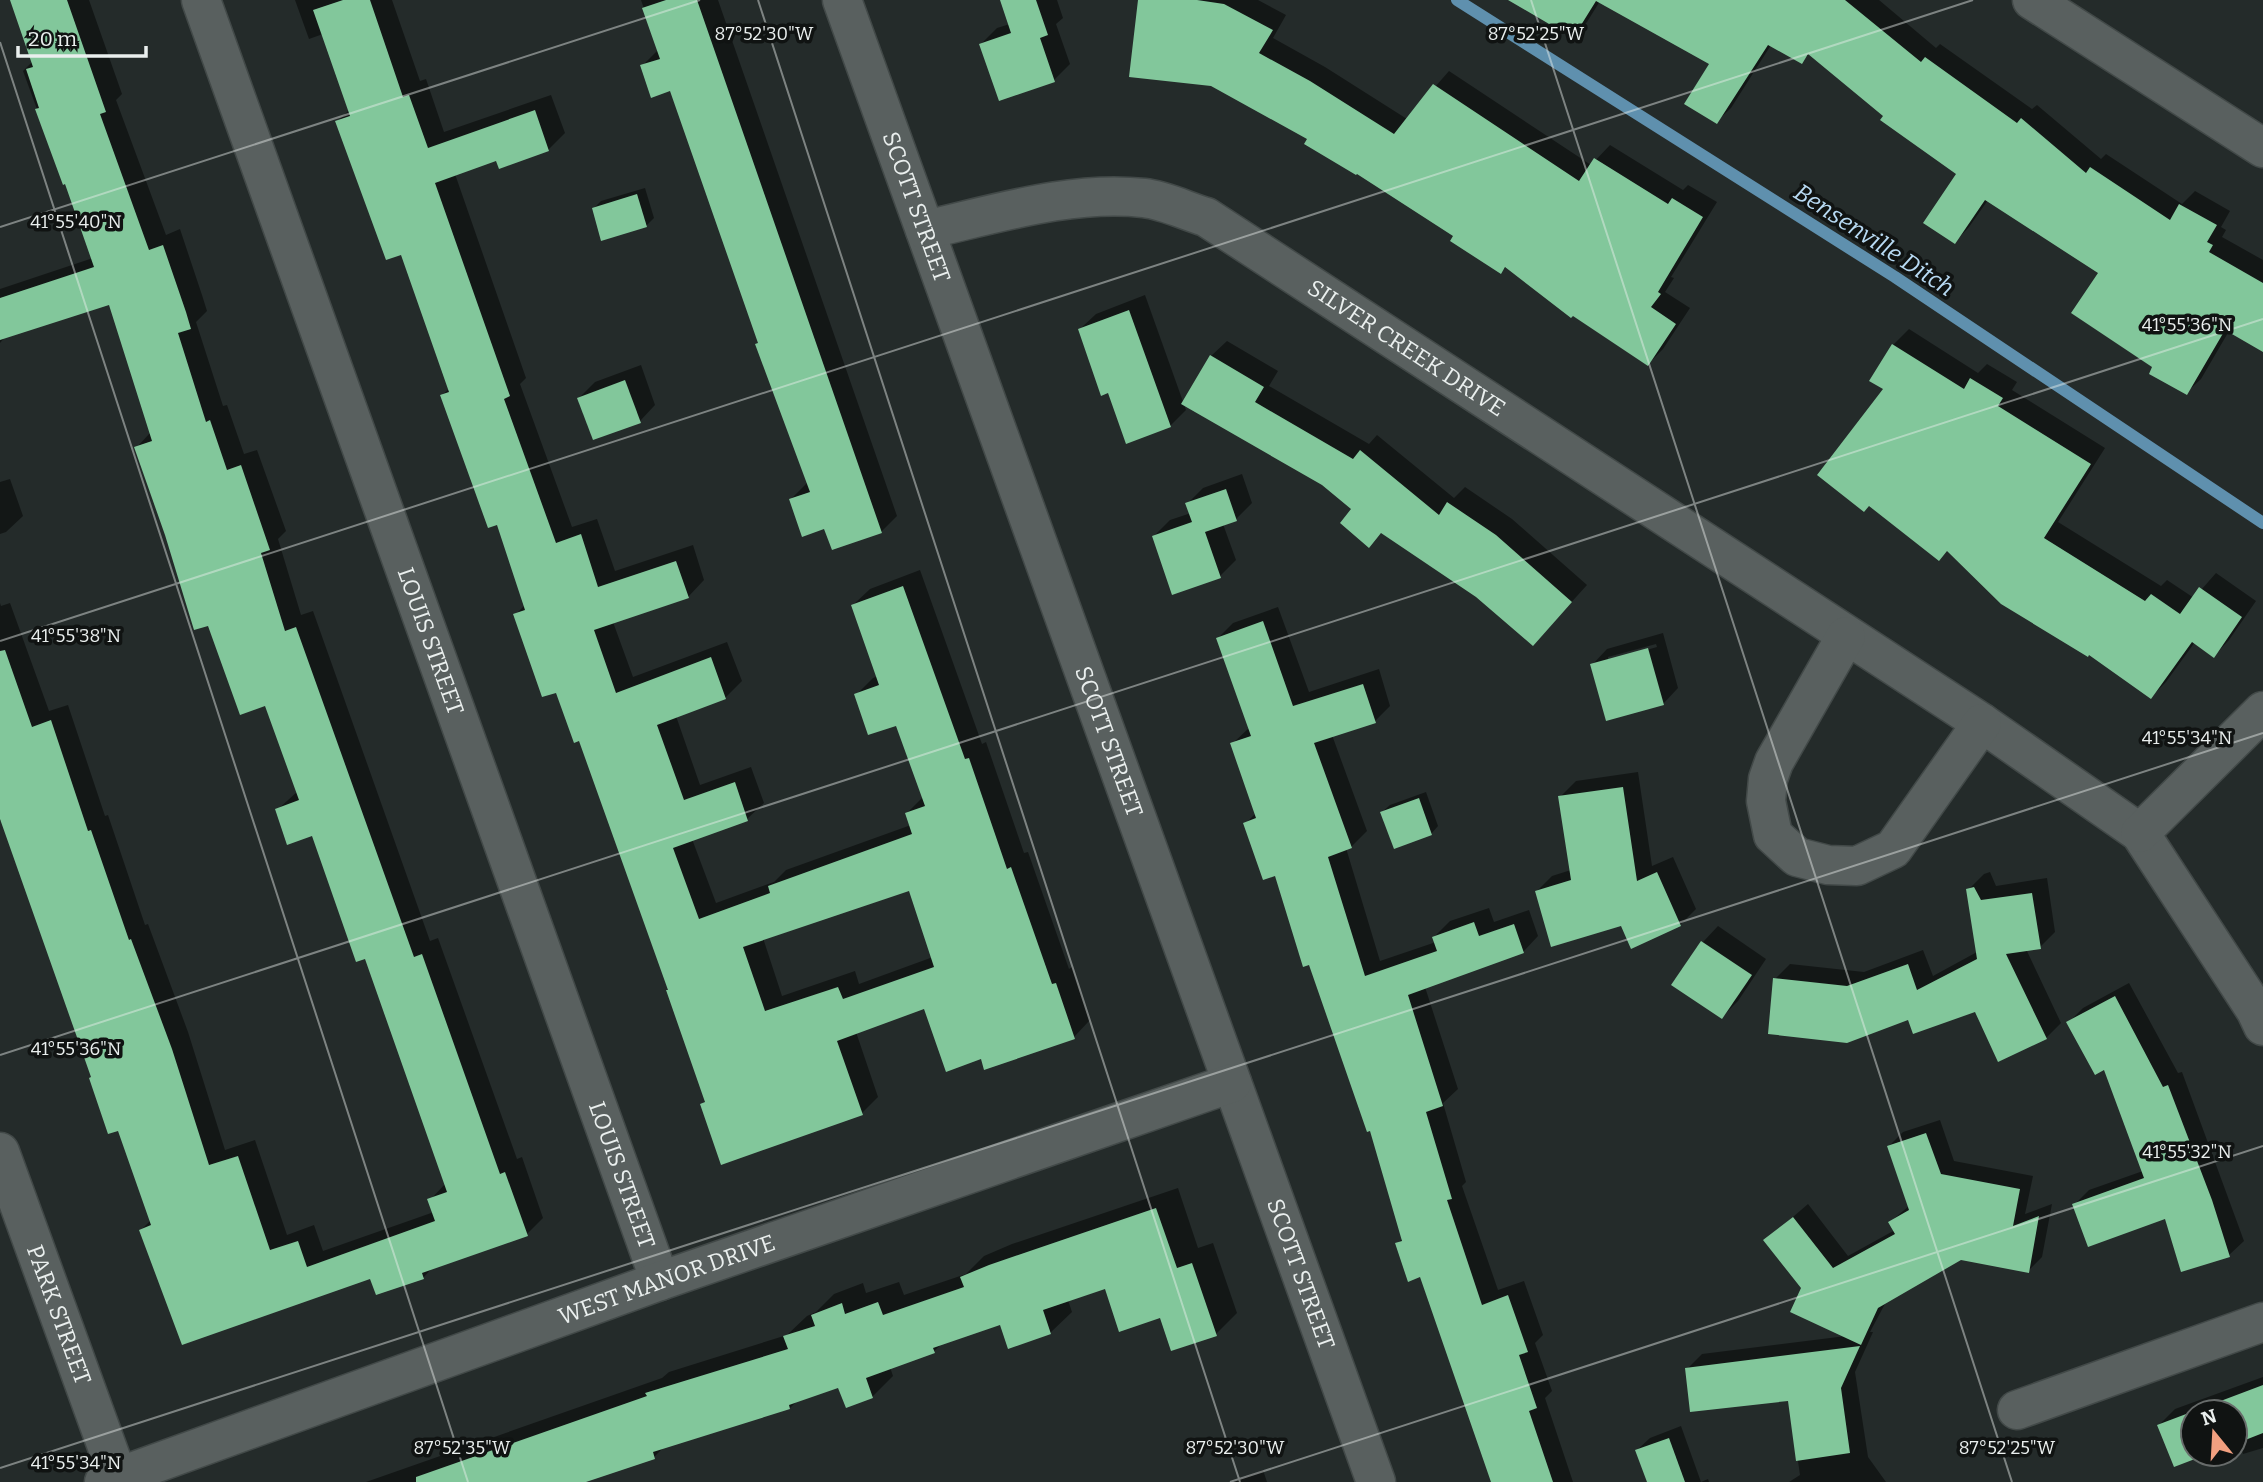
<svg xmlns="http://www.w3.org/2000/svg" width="2263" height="1482" font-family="Bitter,serif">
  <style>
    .shadow { fill: #0007; fill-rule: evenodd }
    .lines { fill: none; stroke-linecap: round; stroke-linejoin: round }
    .stream { stroke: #5f90ae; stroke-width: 12 }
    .building { fill: #82c79b; fill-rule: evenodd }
    .street-casing { stroke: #424948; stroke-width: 41 }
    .street { stroke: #59605f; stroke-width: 38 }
    .ticks { fill: none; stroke: #eaefee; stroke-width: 2; stroke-opacity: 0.45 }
    .labels { text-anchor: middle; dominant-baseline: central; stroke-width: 7; stroke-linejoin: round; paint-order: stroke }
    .street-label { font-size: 23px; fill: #eaefee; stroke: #101312 }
    .water-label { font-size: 24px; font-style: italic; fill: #b8daf3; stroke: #101312 }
    .ticks-label { font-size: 18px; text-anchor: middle; fill: #eaefee; stroke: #101312; stroke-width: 7; stroke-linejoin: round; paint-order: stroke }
  </style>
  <rect width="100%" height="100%" fill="#242b2a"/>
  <g class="shadow">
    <polygon points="11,0 89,0 122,94 116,100 166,235 180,229 202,295 207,311 196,322 223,406 227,405 244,454 257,450 286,531 278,539 301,615 313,611 430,941 438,938 517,1159 522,1157 543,1218 527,1234 433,1267 423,1278 371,1277 183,1343 141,1230 151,1220 119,1128 93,1076 3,821 0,821 0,603 1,606 10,603 49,711 68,705 105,816 108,815 145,925 148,924 188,1032 225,1150 255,1140 287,1235 314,1225 323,1251 434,1212 430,1200 446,1183 366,957 313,834 277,810 298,791 266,704 209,624 167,535 136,448 151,432 110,303 6,336 0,343 0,289 93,258 66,182 64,183 23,71 33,61"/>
    <path d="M 295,0 L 392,0 L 420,81 L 426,79 L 444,132 L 551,95 L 565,133 L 548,150 L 497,159 L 455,174 L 526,378 L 520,384 L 572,527 L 597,519 L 615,571 L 693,545 L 704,580 L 688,597 L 613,622 L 633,677 L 727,642 L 742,681 L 725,698 L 676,716 L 700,785 L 751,767 L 764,803 L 747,819 L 692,839 L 716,903 L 774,882 L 786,870 L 911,825 L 907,813 L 923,797 L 897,724 L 856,695 L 873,678 L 878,676 L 853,605 L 870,589 L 920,570 L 982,744 L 986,742 L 1024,853 L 1028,852 L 1069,969 L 1072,967 L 1090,1020 L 1074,1037 L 982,1057 L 925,1007 L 856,1032 L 878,1097 L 862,1113 L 702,1104 L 706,1100 L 670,989 L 580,739 L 557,691 L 515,615 L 525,605 L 498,523 L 442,395 L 450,388 L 402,253 L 337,122 L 349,110 L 323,34 L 309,39 ZM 910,889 L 933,957 L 859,984 L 855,971 L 782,996 L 763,938 Z"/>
    <polygon points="641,0 718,0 897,516 881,532 825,527 791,499 808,482 672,89 642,66 658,50"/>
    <polygon points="1001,0 1057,0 1063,18 1056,24 1070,64 1054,80 981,44 997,28 1010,24"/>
    <polygon points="1140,0 1258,0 1286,15 1273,38 1325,67 1407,119 1449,71 1591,165 1610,145 1683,190 1688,185 1717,202 1671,277 1674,278 1665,292 1690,308 1663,349 1648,364 1507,266 1501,272 1455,236 1309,139"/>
    <polygon points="1549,0 1879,0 1936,48 1940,44 2032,109 2037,105 2101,159 2106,154 2182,204 2195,191 2230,211 2221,227 2226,230 2222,237 2263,260 2263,349 2229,331 2201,379 2186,393 2155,367 2101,272 1988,200 1969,227 1955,242 1958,174 1810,53 1801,62 1771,45 1731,108 1716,122 1711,63 1600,1 1587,22 1573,36"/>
    <polygon points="645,188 654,218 647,225 602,239 593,209 601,201"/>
    <polygon points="1145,295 1186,410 1170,426 1109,391 1080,329 1096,314"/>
    <polygon points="1909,329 1978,373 1987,364 2017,382 2012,390 2105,448 2058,522 2161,586 2167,580 2194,598 2216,573 2256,601 2229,640 2214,656 2195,642 2166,682 2151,697 1885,389 1871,380 1893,345"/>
    <polygon points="1227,341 1278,371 1269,386 1369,444 1377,435 1454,498 1465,487 1512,519 1587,585 1548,628 1477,595 1382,532 1369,545 1354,509 1211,356"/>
    <polygon points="641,365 655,405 640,421 579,398 595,382"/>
    <polygon points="1242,474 1252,503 1236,519 1223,524 1236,560 1220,576 1154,536 1170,520 1191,513 1187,504 1203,488"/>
    <polygon points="10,479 23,516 6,532 0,534 0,482"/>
    <polygon points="1278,607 1309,692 1379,669 1390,706 1375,721 1332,735 1367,831 1351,847 1346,848 1380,961 1436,942 1434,937 1450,921 1489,908 1494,922 1529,910 1538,936 1523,952 1425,987 1458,1089 1443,1103 1466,1182 1462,1186 1498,1290 1524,1281 1543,1335 1535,1343 1552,1391 1545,1398 1573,1482 1493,1482 1422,1275 1397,1244 1403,1238 1371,1129 1310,963 1276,874 1245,824 1256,813 1232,744 1250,727 1218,638 1233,623"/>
    <path d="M 1663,633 L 1678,688 L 1663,704 L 1592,665 L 1607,649 ZM 1656,644 L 1657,647 L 1608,661 L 1608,657 Z"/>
    <polygon points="1638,772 1652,866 1673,857 1696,909 1680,925 1622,924 1536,892 1552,876 1571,870 1560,797 1576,781"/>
    <polygon points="1426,792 1438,826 1431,834 1382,812 1390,805"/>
    <polygon points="1990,872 1996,886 2047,878 2055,932 2040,947 2026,949 2061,1023 2046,1038 1976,1009 1909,1018 1775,979 1790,964 1864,972 1923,950 1933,976 1977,952 1968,890 1984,874"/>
    <polygon points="1718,926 1766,959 1738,1001 1722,1017 1674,985 1703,942"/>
    <polygon points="2129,983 2178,1073 2182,1072 2244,1241 2229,1255 2166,1217 2074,1205 2089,1190 2143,1171 2105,1067 2068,1023 2083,1008"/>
    <polygon points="1940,1120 1954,1161 2033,1176 2025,1214 2052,1204 2042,1257 2028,1271 1961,1258 1887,1300 1870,1332 1873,1332 1855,1372 1868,1457 1886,1482 1789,1482 1800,1475 1789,1399 1687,1369 1702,1354 1846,1336 1766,1240 1808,1204 1848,1256 1895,1230 1890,1222 1909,1206 1889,1146 1903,1132"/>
    <polygon points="1178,1188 1198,1248 1213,1243 1237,1313 1216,1334 1161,1315 1106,1287 1068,1300 1072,1312 1050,1333 1001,1323 942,1344 934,1351 890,1367 893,1376 872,1397 839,1385 797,1401 790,1408 664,1447 654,1457 578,1482 366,1482 662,1378 669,1372 787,1335 807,1316 816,1312 834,1294 863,1283 866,1293 899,1282 904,1295 966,1274 984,1256 1012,1244"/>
    <polygon points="2263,1377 2263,1448 2243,1454 2239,1440 2235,1442 2235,1412 2193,1412 2193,1454 2203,1454 2175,1465 2159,1425 2175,1409"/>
    <polygon points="1681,1426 1701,1482 1708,1479 1709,1482 1649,1482 1637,1450 1650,1438"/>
    <polygon points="1263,1470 1267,1482 1231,1482"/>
  </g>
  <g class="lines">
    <polyline class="stream" points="1457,0 1895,277 2263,523"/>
  </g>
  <g class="building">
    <polygon points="10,0 67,0 106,112 100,114 149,250 163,245 186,312 191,329 178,333 206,422 210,420 227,470 241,465 270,550 261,553 285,631 296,627 414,957 422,954 500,1174 505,1172 528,1236 422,1273 424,1279 376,1295 370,1279 182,1345 139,1230 151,1225 118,1131 108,1134 89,1078 91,1077 0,819 0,651 5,650 32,727 51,720 88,831 91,830 129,940 131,939 172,1049 209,1165 238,1156 270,1250 298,1241 307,1267 435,1221 427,1199 447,1192 365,959 356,962 312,836 287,845 275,809 299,800 265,706 240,715 208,626 194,630 165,535 134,447 152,441 109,305 0,340 0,298 94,267 65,184 63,185 35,109 39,108 26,69 33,67"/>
    <path d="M 343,0 L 370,0 L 403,97 L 409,95 L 428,148 L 535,110 L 549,151 L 499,169 L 496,161 L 435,183 L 510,396 L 504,399 L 556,543 L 581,534 L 598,587 L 676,561 L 689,598 L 594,630 L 616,693 L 711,657 L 726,699 L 657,725 L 684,800 L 735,782 L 748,821 L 673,848 L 699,919 L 770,893 L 768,886 L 912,834 L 905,813 L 925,806 L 896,726 L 868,735 L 854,694 L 879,685 L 851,605 L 903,586 L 965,759 L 969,758 L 1007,869 L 1011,867 L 1052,984 L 1056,983 L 1075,1039 L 984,1070 L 981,1059 L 946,1072 L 924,1009 L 837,1041 L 863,1115 L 721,1165 L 700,1104 L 705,1102 L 666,990 L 668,990 L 579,741 L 574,743 L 556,693 L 542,697 L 513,614 L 525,610 L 497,525 L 488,528 L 440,395 L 449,392 L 401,255 L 386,260 L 335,121 L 350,116 L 313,10 ZM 909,891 L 934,967 L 843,999 L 838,987 L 765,1011 L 743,947 Z"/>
    <polygon points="666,0 697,0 882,533 832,550 824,529 802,537 789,499 810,492 755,344 758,343 670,91 651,98 640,65 660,59 642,8"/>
    <polygon points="1000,0 1036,0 1048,35 1040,38 1055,82 999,101 979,44 1011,33"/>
    <polygon points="1138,0 1197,0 1224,4 1273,30 1259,53 1310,81 1394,134 1433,84 1579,181 1594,158 1668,204 1672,198 1703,217 1658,292 1661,294 1651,307 1676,324 1648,366 1573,316 1571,318 1505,267 1501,274 1450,241 1453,236 1357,174 1356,175 1304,144 1307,139 1211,86 1129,77"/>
    <polygon points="1508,0 1845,0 1921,62 1925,57 2017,123 2021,118 2086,173 2090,167 2170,220 2179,204 2217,225 2207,242 2213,245 2209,252 2263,283 2263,352 2225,330 2187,395 2149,374 2152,367 2071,313 2098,273 1985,200 1955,244 1923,223 1956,174 1880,120 1883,116 1808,54 1802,64 1768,45 1717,124 1684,104 1709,64 1596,1 1573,38"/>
    <polygon points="637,194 647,227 601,241 592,208"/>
    <polygon points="1129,310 1171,427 1126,444 1108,393 1101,396 1078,329"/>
    <polygon points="1892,344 1964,389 1970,378 2003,398 1998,406 2091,464 2044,538 2145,601 2151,594 2180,614 2199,587 2242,617 2214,658 2192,642 2151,699 2089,655 2088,657 2001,604 1947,551 1939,561 1869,506 1864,512 1817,475 1883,389 1869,381"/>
    <polygon points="1210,355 1264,387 1255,402 1353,459 1360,450 1439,515 1447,502 1496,535 1572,602 1533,646 1476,597 1381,533 1369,548 1340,523 1351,509 1322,485 1181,404"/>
    <polygon points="625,380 641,423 593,440 577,398"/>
    <polygon points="1226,489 1237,521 1205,532 1221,578 1172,595 1152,536 1192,522 1185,503"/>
    <polygon points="1263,621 1293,706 1363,684 1376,723 1314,743 1352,848 1328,857 1365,976 1437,951 1432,937 1474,922 1479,936 1514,924 1524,953 1408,995 1443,1106 1426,1112 1452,1199 1447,1200 1482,1305 1508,1295 1528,1352 1519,1355 1537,1408 1529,1411 1553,1482 1491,1482 1420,1277 1408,1282 1395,1243 1402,1241 1370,1131 1367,1132 1309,965 1303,967 1275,876 1263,880 1243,823 1256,818 1230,743 1251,736 1216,638"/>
    <polygon points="1648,648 1664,705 1606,721 1590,664"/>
    <polygon points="1623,787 1637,881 1657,872 1681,926 1631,949 1621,926 1551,947 1535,891 1571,880 1558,796"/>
    <polygon points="1419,798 1432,835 1394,849 1380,812"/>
    <polygon points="1974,887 1981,900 2032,893 2041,949 2006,954 2047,1039 1998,1062 1975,1012 1913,1034 1908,1020 1847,1043 1768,1034 1773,978 1847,986 1908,964 1917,990 1977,959 1966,889"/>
    <polygon points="1701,941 1752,975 1722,1019 1671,985"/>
    <polygon points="2115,996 2163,1087 2168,1085 2212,1200 2230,1257 2181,1272 2165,1219 2088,1247 2072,1204 2144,1178 2104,1070 2095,1075 2066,1022"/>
    <polygon points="1926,1133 1941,1174 2020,1189 2013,1226 2039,1216 2029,1273 1961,1260 1878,1308 1861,1345 1790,1312 1801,1288 1763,1240 1793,1217 1833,1268 1895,1234 1888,1222 1909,1210 1887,1146"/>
    <polygon points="1156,1208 1177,1268 1192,1263 1217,1336 1171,1351 1160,1318 1119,1332 1105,1289 1043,1310 1051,1334 1008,1349 1000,1325 933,1348 935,1353 866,1378 873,1398 846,1408 838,1388 789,1405 790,1409 653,1452 655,1459 586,1482 416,1482 416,1477 647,1396 645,1393 788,1349 783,1336 815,1326 811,1315 842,1303 845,1314 878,1302 883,1315 964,1287 960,1277 989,1265"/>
    <polygon points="1860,1346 1841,1388 1850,1453 1796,1461 1788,1401 1690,1412 1685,1368"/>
    <polygon points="2263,1385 2263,1433 2235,1444 2235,1412 2193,1412 2193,1454 2208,1454 2174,1467 2157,1425"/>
    <polygon points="1669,1438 1685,1482 1647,1482 1635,1450"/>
  </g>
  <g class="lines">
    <g class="street-casing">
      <g id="street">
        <path id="s1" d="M 201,0 L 660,1281"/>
        <path id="s2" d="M 842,0 L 1376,1482"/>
        <polyline points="2032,0 2263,148"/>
        <path id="s3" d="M 925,230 C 996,214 1071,190 1144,198 C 1164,200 1186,211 1206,217 L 1982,723 L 2140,833 L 2256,1011 L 2263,1026"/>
        <polyline points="1846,636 1774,762 1768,779 1766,801 1773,835 1797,857 1828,865 1857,866 1893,849 1982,723"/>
        <polyline points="2140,833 2263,711"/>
        <path id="s4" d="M 0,1152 L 118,1477"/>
        <polyline points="2017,1410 2263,1322"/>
        <path id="s5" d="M 104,1482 L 660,1281 L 1232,1083"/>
      </g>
    </g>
    <use href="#street" class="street"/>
  </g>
  <path class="ticks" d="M 758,0 L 1240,1482M 1531,0 L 2012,1482M 0,42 L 468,1482M 0,227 L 700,0M 0,641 L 1973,0M 0,1055 L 2263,319M 0,1468 L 2263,733M 1230,1482 L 2263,1146"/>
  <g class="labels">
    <g class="street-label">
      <text stroke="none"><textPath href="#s2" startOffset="220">SCOTT STREET</textPath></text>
      <text stroke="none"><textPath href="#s3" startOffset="527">SILVER CREEK DRIVE</textPath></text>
      <text stroke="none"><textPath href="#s1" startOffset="681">LOUIS STREET</textPath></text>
      <text stroke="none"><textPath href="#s2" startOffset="788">SCOTT STREET</textPath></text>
      <text stroke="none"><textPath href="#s1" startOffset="1248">LOUIS STREET</textPath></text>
      <text stroke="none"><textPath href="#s2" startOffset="1354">SCOTT STREET</textPath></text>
      <text stroke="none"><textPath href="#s5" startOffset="598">WEST MANOR DRIVE</textPath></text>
      <text stroke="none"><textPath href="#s4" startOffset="173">PARK STREET</textPath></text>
    </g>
    <g class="water-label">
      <text transform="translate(1874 240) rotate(33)">Bensenville Ditch</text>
    </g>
  </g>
  <g class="ticks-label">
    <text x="764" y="40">87°52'30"W</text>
    <text x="1536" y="40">87°52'25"W</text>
    <text x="76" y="228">41°55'40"N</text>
    <text x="2187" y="331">41°55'36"N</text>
    <text x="76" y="642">41°55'38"N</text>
    <text x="2187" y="744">41°55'34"N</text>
    <text x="76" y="1055">41°55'36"N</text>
    <text x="2187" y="1158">41°55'32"N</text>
    <text x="462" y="1454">87°52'35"W</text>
    <text x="1235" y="1454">87°52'30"W</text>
    <text x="2007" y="1454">87°52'25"W</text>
    <text x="76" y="1469">41°55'34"N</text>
  </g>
  <g transform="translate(2214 1433) rotate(342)"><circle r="33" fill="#101312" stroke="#676b6a" stroke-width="2"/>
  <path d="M0-5L12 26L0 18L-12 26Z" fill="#f2a080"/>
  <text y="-10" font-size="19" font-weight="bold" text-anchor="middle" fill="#eaefee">N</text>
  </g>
  <path d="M18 46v10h128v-10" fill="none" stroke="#eaefee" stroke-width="3.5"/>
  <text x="28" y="46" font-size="21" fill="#eaefee" stroke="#101312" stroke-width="5" paint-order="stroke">20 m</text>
</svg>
